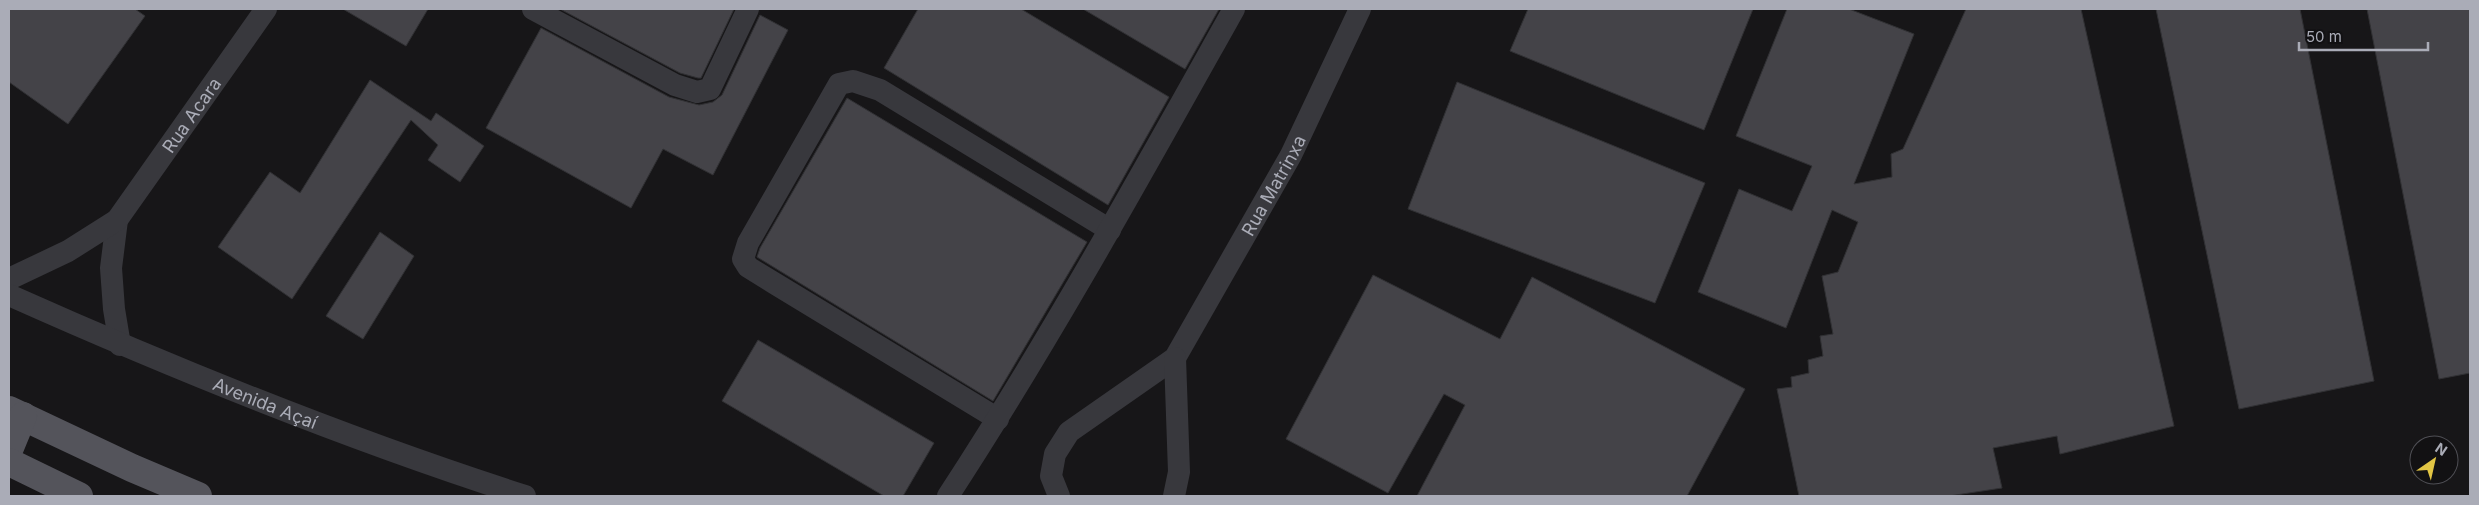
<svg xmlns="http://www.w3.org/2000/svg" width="2479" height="505" font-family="Inter,sans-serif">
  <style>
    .building { fill: #444348; stroke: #313134 }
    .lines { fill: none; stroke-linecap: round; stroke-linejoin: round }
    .minor { stroke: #38383d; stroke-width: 22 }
    .major { stroke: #54545b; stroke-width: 28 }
    .labels { text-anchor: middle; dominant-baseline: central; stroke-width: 5; stroke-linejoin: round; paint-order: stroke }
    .street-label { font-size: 18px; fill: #aaacb7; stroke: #121113 }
  </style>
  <rect width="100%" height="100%" fill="#171618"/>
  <g class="building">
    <polygon points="9,9 135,9 145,16 68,124 9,82"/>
    <polygon points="343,9 428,9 406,46"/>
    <polygon points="560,9 734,9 701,78 698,78 680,73"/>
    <polygon points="918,9 1021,9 1169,97 1108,205 884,68"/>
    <polygon points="1083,9 1219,9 1185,69"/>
    <polygon points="1528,9 1753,9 1704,130 1510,51"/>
    <polygon points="1787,9 1849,9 1914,34 1854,184 1892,177 1891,154 1903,149 1966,9 2081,9 2174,426 2060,454 2057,436 1993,448 2002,488 1949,496 1799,496 1777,389 1792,387 1791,377 1809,373 1808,360 1823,356 1820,336 1833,334 1822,276 1838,272 1858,222 1832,210 1786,328 1698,292 1739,189 1792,211 1812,166 1736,136"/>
    <polygon points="2156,9 2300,9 2374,381 2239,409"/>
    <polygon points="2367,9 2470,9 2470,373 2439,379"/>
    <polygon points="760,15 788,30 713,175 663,149 631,208 486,128 541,28 669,97 699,105 713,102 722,95"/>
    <polygon points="370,80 431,121 436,113 484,146 460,182 428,160 438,145 411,120 292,299 218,247 270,172 300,193"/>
    <polygon points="1457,82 1705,183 1655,303 1408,209"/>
    <polygon points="847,98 1087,242 993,401 757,257 760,248"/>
    <polygon points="380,232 414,256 363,339 326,316"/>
    <polygon points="1373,275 1500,339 1532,277 1745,389 1687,496 1417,496 1465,405 1444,394 1388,493 1286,439"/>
    <polygon points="758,340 934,443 903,496 884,496 722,401"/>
  </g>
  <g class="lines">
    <g class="minor">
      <polyline points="533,9 675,85 697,92 710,89 748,9"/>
      <polyline points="117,220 111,268 114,309 120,345"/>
      <path id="s1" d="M 9,279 L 68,251 L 117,220 L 266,9"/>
      <path id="s2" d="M 9,295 C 177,370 350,440 525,496"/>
      <polyline points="998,419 774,283 748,267 743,259 748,243 839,84 853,81 880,90 1110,230"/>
      <path d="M 948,496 C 1051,338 1142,173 1234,9"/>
      <path id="s3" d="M 1059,496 L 1051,476 L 1055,454 L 1069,432 L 1175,358 L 1291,155 L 1360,9"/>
      <polyline points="1174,496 1179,472 1175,358"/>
    </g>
    <g class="major">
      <polyline points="9,410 132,468 198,496"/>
      <polyline points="9,450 23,416"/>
      <polyline points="9,462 79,496"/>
    </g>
  </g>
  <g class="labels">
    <g class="street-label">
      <text stroke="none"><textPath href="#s1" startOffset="252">Rua Acara</textPath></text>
      <text stroke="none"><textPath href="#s3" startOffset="398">Rua Matrinxa</textPath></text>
      <text stroke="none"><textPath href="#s2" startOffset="278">Avenida Açaí</textPath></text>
    </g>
  </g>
  <rect width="2479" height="505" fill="none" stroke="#aaacb7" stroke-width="20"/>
  <g transform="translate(2434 460) rotate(34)"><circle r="24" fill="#121113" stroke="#4f4f55"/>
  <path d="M0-4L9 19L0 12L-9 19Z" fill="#e2c544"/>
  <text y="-8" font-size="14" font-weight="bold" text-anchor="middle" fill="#aaacb7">N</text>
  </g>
  <path d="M2299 42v8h129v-8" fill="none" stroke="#aaacb7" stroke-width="2.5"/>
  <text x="2306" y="42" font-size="15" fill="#aaacb7" stroke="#121113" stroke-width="4" paint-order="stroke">50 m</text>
</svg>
